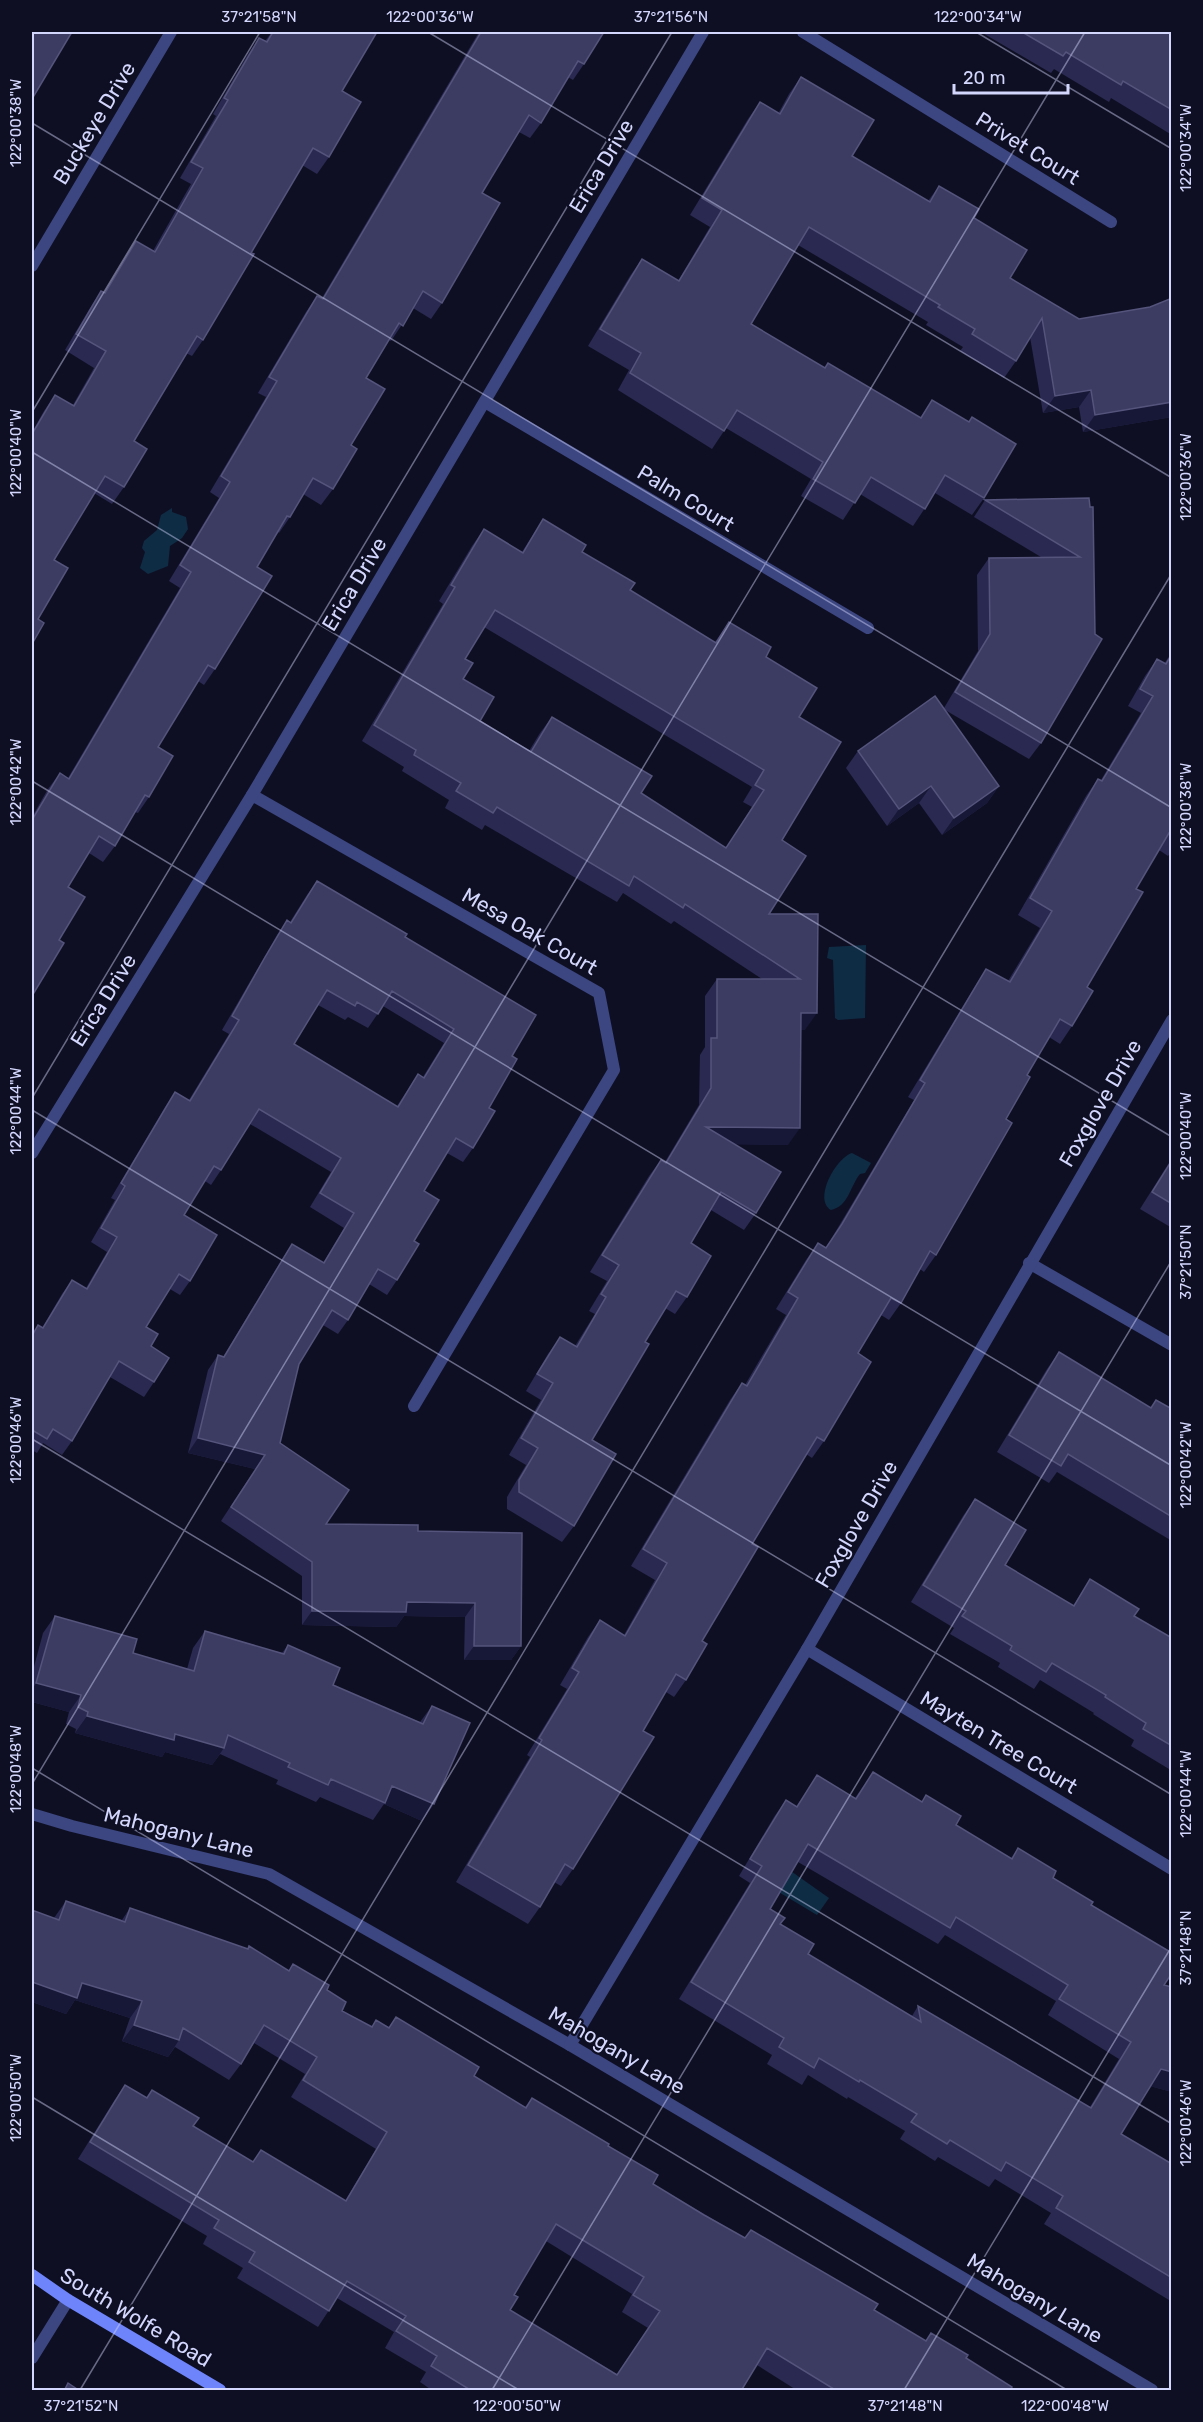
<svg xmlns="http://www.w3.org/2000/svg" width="1203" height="2422" font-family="Rubik,sans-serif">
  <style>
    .water { fill: #0e2c44 }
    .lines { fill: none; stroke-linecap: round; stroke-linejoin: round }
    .street { stroke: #3c4681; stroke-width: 12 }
    .secondary { stroke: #6e84fa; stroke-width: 12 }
    .wall { fill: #2a2951; fill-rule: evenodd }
    .shaded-wall { fill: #171737 }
    .building { fill: #3c3c63; stroke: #54547c; stroke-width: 1.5; fill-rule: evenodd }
    .ticks { fill: none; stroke: #d4d7fd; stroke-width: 1.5; stroke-opacity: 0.45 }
    .labels { text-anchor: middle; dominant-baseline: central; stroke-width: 4.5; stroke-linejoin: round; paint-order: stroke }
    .street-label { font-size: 21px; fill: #d4d7fd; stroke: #0f0f24 }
    .neatline { fill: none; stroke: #d4d7fd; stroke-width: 2 }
    .ticks-label { font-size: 15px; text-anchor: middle; fill: #d4d7fd }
  </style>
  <rect width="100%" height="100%" fill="#0f0f24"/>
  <g class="water">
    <polygon points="172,508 172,512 186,517 188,529 182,538 170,546 168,566 148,574 140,568 145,552 142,548 144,541 157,530 161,515"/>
    <polygon points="866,945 865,1018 838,1020 835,1018 833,960 827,958 829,947"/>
    <path d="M 852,1153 L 871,1163 L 865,1173 L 860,1174 C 850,1186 849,1206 831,1210 C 813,1199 836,1158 852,1153 Z"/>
    <polygon points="778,1862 829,1898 817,1915 762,1882"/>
  </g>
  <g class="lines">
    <g class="street">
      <polyline points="803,32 1111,222"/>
      <polyline points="32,266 171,32"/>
      <polyline points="485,402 868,628"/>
      <polyline points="252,795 599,993 614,1070 414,1406"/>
      <polyline points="32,1153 252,795 703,32"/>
      <polyline points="1029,1263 1172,1345"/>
      <polyline points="807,1649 1172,1869"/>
      <polyline points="32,1814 72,1826 269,1874 570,2045 1152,2390"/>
      <polyline points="570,2045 807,1649 1172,1020"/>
      <polyline points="32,2358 68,2300"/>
    </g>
    <polyline class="secondary" points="32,2275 68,2300 220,2390"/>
  </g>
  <g class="wall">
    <polygon points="272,32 377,32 342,91 329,157 317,174 302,165 251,253 203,340 192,356 186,353 134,441 124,487 112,504 94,493 54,560 32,644 32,432 44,411 55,395 73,405 94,368 65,350 90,308 101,291 104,293 125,258 136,241 153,251 191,184 180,178 216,116 213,114 248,54 259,38 265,41"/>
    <polygon points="479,32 604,32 584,64 573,80 568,77 541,123 530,138 519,132 482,193 442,303 431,319 413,308 391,341 389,340 366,378 351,445 333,489 321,505 303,494 290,517 279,533 278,532 257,567 215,669 204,685 198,681 158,747 149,797 138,813 135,812 115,846 103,862 89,853 68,887 59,940 32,996 32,817 48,789 60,773 68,778 180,588 169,581 219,498 210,492 266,397 258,393 306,312 317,296 322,298"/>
    <polygon points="981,32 1172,32 1172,135 1111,98 1109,102 1054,69 1051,73"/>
    <polygon points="801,77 852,156 928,201 939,186 974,218 1010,278 1079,319 1150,307 1172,298 1172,417 1083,432 1079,407 1043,413 1030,337 1016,361 1004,378 960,351 963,347 926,325 928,322 798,245 751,324 825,368 920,418 932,400 984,498 972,515 935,493 913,526 860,494 843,520 801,496 811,479 726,428 712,449 618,390 629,370 588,346 630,276 642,259 678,281 710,227 690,215 748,119 760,102 778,114 789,94"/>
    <polygon points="985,500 1090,507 1041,743 1029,759 945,710 999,786 987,803 942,835 919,803 887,826 846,768 858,751 944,708 978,651 977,575 989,558 1041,557 974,517"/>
    <path d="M 543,519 L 582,552 L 630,590 L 715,642 L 729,622 L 766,657 L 799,717 L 782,840 L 769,914 L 818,914 L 805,1030 L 801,1030 L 788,1145 L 735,1144 L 756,1213 L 744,1230 L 711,1210 L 691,1243 L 687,1297 L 675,1314 L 665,1308 L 645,1342 L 592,1440 L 574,1526 L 562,1542 L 507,1509 L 507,1497 L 526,1465 L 509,1455 L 541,1400 L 526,1391 L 548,1354 L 560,1337 L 575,1346 L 595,1314 L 589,1311 L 607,1281 L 590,1272 L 649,1176 L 661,1160 L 665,1162 L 699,1105 L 700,1055 L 705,1047 L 705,996 L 717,979 L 762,979 L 674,921 L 671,924 L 623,893 L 617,902 L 485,825 L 482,830 L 445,808 L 449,800 L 402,771 L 404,767 L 362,741 L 443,604 L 439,601 L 472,546 L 484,529 L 522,552 ZM 484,627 L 752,787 L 743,802 L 752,807 L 726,848 L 641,793 L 552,717 L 540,733 L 529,751 L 480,721 L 463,679 L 465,659 Z"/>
    <polygon points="1172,652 1172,851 1168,856 1159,850 1136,889 1087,987 1072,1026 1060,1044 1049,1037 1027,1075 936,1255 924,1272 920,1269 901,1303 889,1320 881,1315 858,1353 824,1441 812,1458 806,1454 752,1544 702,1641 686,1680 674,1697 666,1692 643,1731 573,1869 561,1886 554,1882 540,1907 528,1924 456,1882 530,1757 527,1755 567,1689 560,1685 588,1637 600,1620 624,1635 655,1580 631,1566 730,1400 742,1383 745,1385 786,1315 776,1309 806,1260 818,1243 825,1248 830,1241 914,1100 908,1097 975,986 986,969 1008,981 1040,928 1018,915 1086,796 1098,779 1101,780 1141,713 1128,706 1145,676 1157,659 1164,664"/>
    <path d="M 317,881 L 405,937 L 512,1056 L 489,1108 L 473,1148 L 463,1162 L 447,1153 L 424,1191 L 414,1241 L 397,1280 L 387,1295 L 369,1284 L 348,1320 L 338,1334 L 323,1325 L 299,1364 L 280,1443 L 326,1524 L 418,1531 L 521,1646 L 511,1660 L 464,1660 L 465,1617 L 404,1616 L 396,1627 L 302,1625 L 302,1576 L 221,1521 L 255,1469 L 188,1453 L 208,1370 L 218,1355 L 223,1357 L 282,1259 L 292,1244 L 323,1263 L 344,1228 L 310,1207 L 331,1172 L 250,1124 L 221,1170 L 211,1185 L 205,1181 L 184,1215 L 190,1281 L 180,1295 L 170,1289 L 146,1327 L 151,1346 L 154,1382 L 144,1397 L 110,1377 L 72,1441 L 62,1455 L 43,1443 L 37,1453 L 32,1450 L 32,1334 L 38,1325 L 42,1328 L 62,1294 L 72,1280 L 86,1288 L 107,1252 L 91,1242 L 115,1200 L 111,1198 L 165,1107 L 175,1092 L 189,1100 L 229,1034 L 222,1030 L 277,935 L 287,920 L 290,922 L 307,895 ZM 318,1005 L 345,1020 L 348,1017 L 368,1028 L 383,1006 L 444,1043 L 423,1077 L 418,1074 L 397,1106 L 294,1044 Z"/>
    <polygon points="1172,1158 1172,1228 1140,1209"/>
    <polygon points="1059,1352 1151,1408 1156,1400 1172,1409 1172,1541 1057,1472 1049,1483 997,1452 1047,1369"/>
    <polygon points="975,1499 1005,1565 1073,1606 1090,1579 1134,1616 1172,1638 1172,1765 1169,1769 1131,1746 1134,1740 1093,1714 1094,1713 1040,1680 1034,1689 998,1667 1000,1663 950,1634 954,1628 911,1602 963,1516"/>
    <polygon points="55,1616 133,1653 187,1669 193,1648 205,1631 282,1653 288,1645 333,1685 420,1722 432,1706 434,1804 422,1821 384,1804 373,1820 320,1797 316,1802 276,1784 278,1780 220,1754 212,1765 165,1752 162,1757 75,1733 76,1729 66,1724 69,1712 32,1702 32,1674 43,1633"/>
    <path d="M 873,1772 L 922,1802 L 926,1795 L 956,1825 L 1011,1858 L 1018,1848 L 1053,1878 L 1091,1905 L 1164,1985 L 1172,1987 L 1172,2092 L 1150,2086 L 1121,2134 L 1172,2164 L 1172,2297 L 1169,2300 L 1044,2224 L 1051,2213 L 995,2179 L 989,2187 L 938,2157 L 935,2161 L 900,2139 L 905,2131 L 848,2097 L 847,2099 L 808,2075 L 802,2085 L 767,2064 L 772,2055 L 679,1999 L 750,1883 L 739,1876 L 774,1817 L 786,1800 L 796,1807 L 817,1775 L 855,1798 ZM 798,1862 L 938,1944 L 945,1935 L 1056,2001 L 1048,2015 L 1119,2059 L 1090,2107 L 918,2006 L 912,2016 L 808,1954 L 780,1924 L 770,1909 Z"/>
    <path d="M 66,1901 L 122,1920 L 130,1908 L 289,1970 L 293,1964 L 327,1990 L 342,2011 L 372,2026 L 376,2020 L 389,2027 L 396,2017 L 474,2076 L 525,2107 L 532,2098 L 608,2146 L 653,2184 L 745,2238 L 751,2230 L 874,2310 L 926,2341 L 931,2333 L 1010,2391 L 798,2391 L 757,2365 L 741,2391 L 433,2391 L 420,2382 L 426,2372 L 385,2348 L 394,2332 L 337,2298 L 318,2327 L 237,2278 L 243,2268 L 203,2244 L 207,2236 L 78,2159 L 114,2101 L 125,2085 L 146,2098 L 152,2090 L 193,2126 L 253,2162 L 261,2150 L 345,2201 L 376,2149 L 291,2097 L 305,2074 L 254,2043 L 241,2064 L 229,2080 L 175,2047 L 168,2057 L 122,2041 L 130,2018 L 75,2000 L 66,2014 L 32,2002 L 32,1910 L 54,1918 ZM 546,2241 L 632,2294 L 622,2312 L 648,2328 L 617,2374 L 510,2310 L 514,2295 Z"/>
  </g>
  <g class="shaded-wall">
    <polygon points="1091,390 1079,407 1043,413 1055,396"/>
    <polygon points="1172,402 1172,417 1083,432 1095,415"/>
    <polygon points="931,786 919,803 887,826 899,809"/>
    <polygon points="999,786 987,803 942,835 954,818"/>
    <polygon points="801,1013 817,1013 805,1030 789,1030"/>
    <polygon points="706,1127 800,1128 788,1145 695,1144"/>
    <polygon points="198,1438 265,1455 255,1469 188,1453"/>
    <polygon points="407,1602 475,1603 465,1617 404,1616 396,1627 302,1625 312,1611"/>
    <polygon points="474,1646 521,1646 511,1660 464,1660"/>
    <polygon points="36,1683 81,1695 69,1712 32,1702 32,1690"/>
    <polygon points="87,1716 175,1734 224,1748 212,1765 165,1752 162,1757 75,1733"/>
    <polygon points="392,1786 434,1804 422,1821 384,1804"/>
    <polygon points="32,1982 82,1983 142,2001 130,2018 75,2000 66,2014 32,2002"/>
    <polygon points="134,2025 179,2040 168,2057 122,2041"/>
    <polygon points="1161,2069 1172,2072 1172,2092 1149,2086"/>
  </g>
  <g class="building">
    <polygon points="32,32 72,32 32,99"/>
    <polygon points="273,32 377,32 342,91 361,102 329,157 313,148 251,253 254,254 203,340 197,336 134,441 147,449 124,487 105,476 54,560 68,568 38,619 44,623 32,644 32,434 55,395 74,406 106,351 76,334 101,291 105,293 136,241 155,252 203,168 191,162 228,100 224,98 259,38 267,42"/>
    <polygon points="481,32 604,32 584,64 578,61 541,123 529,115 482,193 500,203 442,303 423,291 403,326 399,323 366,378 385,389 351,445 357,449 333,489 313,478 290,517 287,516 257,567 272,576 215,669 208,665 158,747 173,756 149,797 145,795 115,846 99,836 68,887 85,897 59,940 64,943 32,996 32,820 60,773 69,779 191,572 180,565 230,482 221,476 277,381 269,377 317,296 323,299"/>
    <polygon points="1022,32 1172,32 1172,110 1123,81 1121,85 1066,52 1063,56"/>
    <polygon points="801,77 874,120 852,156 930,202 939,186 979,209 974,218 1027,250 1010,278 1079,319 1150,307 1172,298 1172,402 1095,415 1091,390 1055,396 1042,318 1016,361 972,334 975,329 938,307 940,305 809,227 751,324 825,368 828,363 921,418 932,400 969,422 972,417 1016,444 984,498 945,475 925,509 871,477 855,503 813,479 823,462 737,410 724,431 630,373 641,353 600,329 642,259 679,281 722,210 702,198 760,102 780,114"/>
    <polygon points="1089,498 1090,507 1093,507 1095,634 1102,639 1041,743 955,692 990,634 989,558 1080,557 985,500"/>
    <path d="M 543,519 L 586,545 L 582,552 L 635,583 L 630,590 L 716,643 L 729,622 L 771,647 L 766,657 L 817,688 L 799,717 L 841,742 L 782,840 L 806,856 L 769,914 L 818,914 L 817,1013 L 801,1013 L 800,1128 L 706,1127 L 781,1172 L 756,1213 L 721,1192 L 691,1243 L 711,1256 L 687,1297 L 676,1291 L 645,1342 L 649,1344 L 592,1440 L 616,1454 L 574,1526 L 519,1492 L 519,1480 L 538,1448 L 521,1438 L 553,1383 L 537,1374 L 560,1337 L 577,1347 L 606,1297 L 601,1294 L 619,1265 L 602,1255 L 661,1160 L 666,1163 L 711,1088 L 711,1038 L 717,1038 L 717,979 L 800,979 L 685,904 L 683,908 L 634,876 L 629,886 L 497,807 L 493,813 L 456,791 L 461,783 L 414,755 L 416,750 L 374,725 L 455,587 L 451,585 L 484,529 L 523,553 ZM 495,610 L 764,770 L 755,785 L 764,790 L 726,848 L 641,793 L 652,776 L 552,717 L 531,752 L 480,721 L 494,697 L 463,679 L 473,663 L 465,659 Z"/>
    <polygon points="1172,654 1172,834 1169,833 1136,889 1143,892 1087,987 1093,991 1072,1026 1060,1019 1027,1075 1030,1077 1006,1119 1012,1123 936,1255 930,1251 901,1303 891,1298 858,1353 871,1362 824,1441 817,1437 752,1544 758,1547 702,1641 707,1644 686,1680 676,1674 643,1731 654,1737 573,1869 565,1864 540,1907 468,1865 542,1740 539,1738 579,1672 572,1668 600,1620 625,1636 667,1563 643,1549 742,1383 747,1386 798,1298 788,1292 818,1243 826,1248 842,1224 925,1083 920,1080 986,969 1010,982 1052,911 1030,898 1098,779 1102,781 1153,696 1140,689 1157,659 1166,664"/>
    <polygon points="935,696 999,786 954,818 931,786 899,809 858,751"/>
    <path d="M 317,881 L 407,934 L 405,937 L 536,1015 L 512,1056 L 517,1059 L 489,1108 L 495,1111 L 473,1148 L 456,1138 L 424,1191 L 439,1200 L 414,1241 L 419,1244 L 397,1280 L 378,1269 L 348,1320 L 332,1310 L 299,1364 L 280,1443 L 349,1490 L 326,1524 L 418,1525 L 418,1531 L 522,1533 L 521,1646 L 474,1646 L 475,1603 L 407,1602 L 406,1612 L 312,1611 L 312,1562 L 231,1507 L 265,1455 L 198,1438 L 218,1355 L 224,1357 L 292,1244 L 324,1263 L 354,1213 L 320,1193 L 341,1158 L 259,1109 L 221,1170 L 214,1166 L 184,1215 L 217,1235 L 190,1281 L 179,1274 L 146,1327 L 158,1334 L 151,1346 L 169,1358 L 154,1382 L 119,1361 L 72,1441 L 53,1429 L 47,1439 L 32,1430 L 32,1336 L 38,1325 L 43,1328 L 72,1280 L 87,1289 L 117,1237 L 101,1228 L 125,1186 L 121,1183 L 175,1092 L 190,1101 L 239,1020 L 232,1016 L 264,959 L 287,920 L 291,923 ZM 327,990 L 355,1006 L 357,1002 L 378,1014 L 392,991 L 454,1029 L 424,1078 L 418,1074 L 398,1107 L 294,1044 Z"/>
    <polygon points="1172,1160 1172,1204 1152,1192"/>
    <polygon points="1059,1352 1151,1408 1156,1400 1172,1409 1172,1517 1068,1454 1061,1466 1009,1435"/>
    <polygon points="975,1499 1026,1530 1005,1565 1074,1606 1090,1579 1139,1609 1134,1616 1172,1638 1172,1746 1143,1729 1146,1723 1105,1697 1106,1695 1052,1663 1046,1672 1010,1650 1012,1646 962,1616 966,1611 923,1585"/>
    <polygon points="55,1616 137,1639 133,1653 194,1671 205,1631 284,1654 288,1645 340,1668 333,1685 423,1724 432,1706 470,1723 434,1804 392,1786 385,1803 331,1779 328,1785 288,1767 290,1763 228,1735 224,1748 175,1734 174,1740 87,1716 88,1712 78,1707 81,1695 36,1683"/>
    <path d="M 873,1772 L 922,1802 L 926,1795 L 961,1816 L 956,1825 L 1012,1859 L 1018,1848 L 1056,1871 L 1053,1878 L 1093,1902 L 1091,1905 L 1172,1953 L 1172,1973 L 1164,1985 L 1172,1987 L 1172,2072 L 1161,2069 L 1121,2134 L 1172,2164 L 1172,2278 L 1056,2208 L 1063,2196 L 1006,2162 L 1001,2171 L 950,2140 L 947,2144 L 911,2122 L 917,2114 L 860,2080 L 859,2082 L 819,2058 L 814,2068 L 779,2047 L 784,2038 L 691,1982 L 762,1866 L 750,1859 L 786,1800 L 797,1807 L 817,1775 L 856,1799 ZM 808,1844 L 950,1928 L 956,1917 L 1068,1985 L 1059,1999 L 1131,2042 L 1091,2108 L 918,2006 L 921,2022 L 808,1954 L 814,1944 L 780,1924 L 785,1918 L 770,1909 Z"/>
    <path d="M 66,1901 L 125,1922 L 130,1908 L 248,1949 L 249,1946 L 289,1971 L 293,1964 L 329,1985 L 327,1990 L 346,2002 L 342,2011 L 372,2027 L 376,2020 L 389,2028 L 396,2017 L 479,2067 L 474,2076 L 526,2108 L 532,2098 L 609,2144 L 608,2146 L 658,2175 L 653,2184 L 704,2215 L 745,2238 L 751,2230 L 878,2304 L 874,2310 L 926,2341 L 931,2333 L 968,2355 L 966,2358 L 1012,2387 L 1010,2391 L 837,2391 L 767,2348 L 741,2391 L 472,2391 L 431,2366 L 437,2356 L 396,2331 L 406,2316 L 347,2281 L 329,2311 L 249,2262 L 255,2252 L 214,2228 L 219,2220 L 90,2142 L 125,2085 L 147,2098 L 152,2090 L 199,2118 L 193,2126 L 253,2162 L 261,2150 L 346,2201 L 387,2132 L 303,2080 L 317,2057 L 264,2025 L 241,2064 L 183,2028 L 179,2040 L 134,2025 L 142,2001 L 82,1983 L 77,1998 L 32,1982 L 32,1910 L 59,1920 ZM 556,2224 L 644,2277 L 633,2295 L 660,2311 L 617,2375 L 510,2310 L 518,2297 L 514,2295 Z"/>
    <polygon points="68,2383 80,2391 64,2391"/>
  </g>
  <path class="ticks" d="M 428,32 L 1172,478M 976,32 L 1172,149M 32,123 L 1172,808M 32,412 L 260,32M 32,452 L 1172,1137M 32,781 L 1172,1466M 32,1098 L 672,32M 32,1110 L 1172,1795M 32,1439 L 1172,2124M 32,1768 L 1067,2390M 32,1784 L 1085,32M 32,2097 L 519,2390M 80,2390 L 1172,573M 492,2390 L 1172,1260M 904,2390 L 1172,1946"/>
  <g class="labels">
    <g class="street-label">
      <text transform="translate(94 123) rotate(-59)">Buckeye Drive</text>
      <text transform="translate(1028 148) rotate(32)">Privet Court</text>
      <text transform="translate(601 166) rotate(-59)">Erica Drive</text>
      <text transform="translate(686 498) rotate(31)">Palm Court</text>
      <text transform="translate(354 584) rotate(-59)">Erica Drive</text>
      <text transform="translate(530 931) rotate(30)">Mesa Oak Court</text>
      <text transform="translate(103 1000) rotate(-58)">Erica Drive</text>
      <text transform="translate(1100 1103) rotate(-60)">Foxglove Drive</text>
      <text transform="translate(856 1524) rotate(-60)">Foxglove Drive</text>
      <text transform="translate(999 1742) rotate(31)">Mayten Tree Court</text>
      <text transform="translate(179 1832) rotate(14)">Mahogany Lane</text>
      <text transform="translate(617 2050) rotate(30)">Mahogany Lane</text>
      <text transform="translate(1035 2298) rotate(31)">Mahogany Lane</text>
      <text transform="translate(136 2317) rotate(31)">South Wolfe Road</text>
    </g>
  </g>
  <rect width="1203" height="2422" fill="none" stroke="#0f0f24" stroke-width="66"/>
  <path d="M954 84v9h114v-9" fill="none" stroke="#d4d7fd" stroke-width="3"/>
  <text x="963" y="84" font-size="18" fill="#d4d7fd" stroke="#0f0f24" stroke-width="4.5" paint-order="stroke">20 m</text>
  <rect x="33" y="33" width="1137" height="2356" class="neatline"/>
  <g class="ticks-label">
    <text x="259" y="22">37°21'58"N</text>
    <text x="430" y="22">122°00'36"W</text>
    <text x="671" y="22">37°21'56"N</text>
    <text x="978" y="22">122°00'34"W</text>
    <text transform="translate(16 123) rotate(-90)" y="5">122°00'38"W</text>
    <text transform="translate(1186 148) rotate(-90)" y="5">122°00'34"W</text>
    <text transform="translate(16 453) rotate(-90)" y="5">122°00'40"W</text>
    <text transform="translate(1186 477) rotate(-90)" y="5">122°00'36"W</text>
    <text transform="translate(16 782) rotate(-90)" y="5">122°00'42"W</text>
    <text transform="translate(1186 807) rotate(-90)" y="5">122°00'38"W</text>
    <text transform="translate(16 1111) rotate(-90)" y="5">122°00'44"W</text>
    <text transform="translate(1186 1136) rotate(-90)" y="5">122°00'40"W</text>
    <text transform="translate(1186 1262) rotate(-90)" y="5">37°21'50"N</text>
    <text transform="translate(16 1440) rotate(-90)" y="5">122°00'46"W</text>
    <text transform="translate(1186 1465) rotate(-90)" y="5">122°00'42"W</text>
    <text transform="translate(16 1769) rotate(-90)" y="5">122°00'48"W</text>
    <text transform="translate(1186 1794) rotate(-90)" y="5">122°00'44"W</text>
    <text transform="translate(1186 1948) rotate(-90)" y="5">37°21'48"N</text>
    <text transform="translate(16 2098) rotate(-90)" y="5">122°00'50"W</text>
    <text transform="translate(1186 2123) rotate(-90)" y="5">122°00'46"W</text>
    <text x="81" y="2411">37°21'52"N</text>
    <text x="517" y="2411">122°00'50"W</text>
    <text x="905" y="2411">37°21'48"N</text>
    <text x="1065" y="2411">122°00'48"W</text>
  </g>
</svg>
